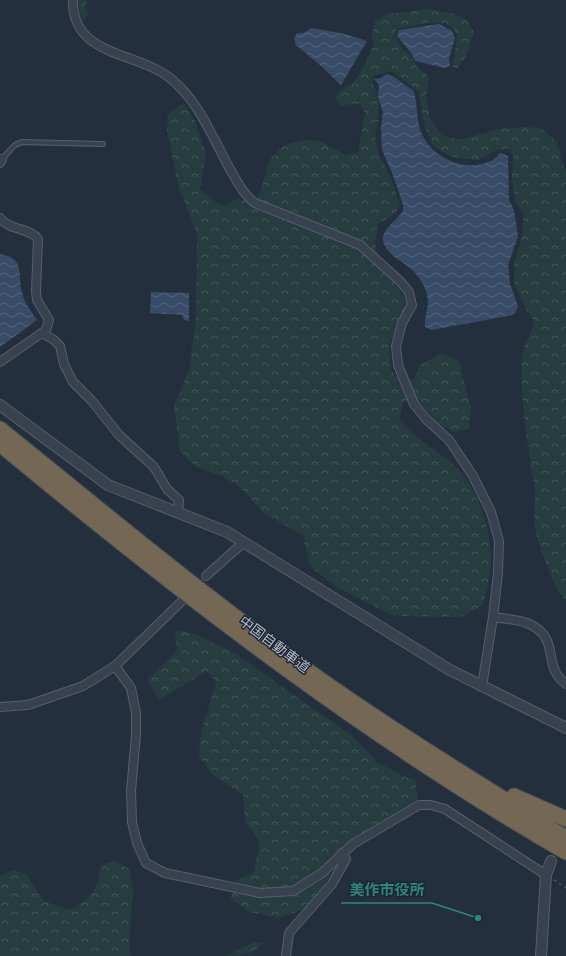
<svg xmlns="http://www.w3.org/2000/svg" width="566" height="956" font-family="'Source Sans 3','Noto Sans JP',sans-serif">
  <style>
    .forest { fill: url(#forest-crowns) }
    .water { fill: url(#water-waves) }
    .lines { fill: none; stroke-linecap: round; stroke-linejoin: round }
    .service-casing { stroke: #565f6c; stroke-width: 6 }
    .minor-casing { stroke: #565f6c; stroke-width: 10 }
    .tertiary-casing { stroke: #565f6c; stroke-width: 12 }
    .motorway-casing { stroke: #434c59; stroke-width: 17 }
    .path { stroke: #44595c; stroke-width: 1.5; stroke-dasharray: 3 3; stroke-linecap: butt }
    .service { stroke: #38414e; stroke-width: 4 }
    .minor { stroke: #38414e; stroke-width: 8 }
    .tertiary { stroke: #38414e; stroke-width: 10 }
    .motorway { stroke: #746855; stroke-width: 15 }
    .labels { text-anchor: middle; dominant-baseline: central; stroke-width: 3; stroke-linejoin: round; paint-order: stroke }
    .street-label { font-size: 14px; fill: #b4bcc9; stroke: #1d2633 }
    .leader { fill: none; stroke: #308480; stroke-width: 1.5 }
    .callout-dot { fill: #308480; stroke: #1d2633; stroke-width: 1.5 }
    .callout-label { font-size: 15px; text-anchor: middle; font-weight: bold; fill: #308480; stroke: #1d2633; stroke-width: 3; stroke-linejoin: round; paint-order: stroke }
  </style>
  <defs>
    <pattern id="forest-crowns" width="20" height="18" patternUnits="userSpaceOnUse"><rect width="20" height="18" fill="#263c3f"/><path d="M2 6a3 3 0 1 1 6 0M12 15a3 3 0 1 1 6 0" fill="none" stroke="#435659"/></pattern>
    <pattern id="water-waves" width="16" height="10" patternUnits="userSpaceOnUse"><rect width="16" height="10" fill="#394c67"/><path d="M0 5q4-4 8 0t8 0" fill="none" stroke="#53647b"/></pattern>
  </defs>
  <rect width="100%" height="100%" fill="#242f3e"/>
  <g class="forest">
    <polygon points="79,0 87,0 85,8 89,14 83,21 79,8"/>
    <path d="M 429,9 C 449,13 466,12 474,32 L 465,58 L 457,69 L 452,66 C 453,59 458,40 457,35 C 449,13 413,26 397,29 L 395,36 L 403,49 L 412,57 L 417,67 L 426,74 L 429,80 L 426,96 L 430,119 L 442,135 L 459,140 L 500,129 L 524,127 L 541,128 L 557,142 L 566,174 L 566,600 C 554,591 538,543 535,528 C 532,516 536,501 535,488 C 534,481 532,474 531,467 C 526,432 520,394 522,358 C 522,344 532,335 534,321 L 524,306 L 514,284 L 514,263 L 521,240 L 524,215 L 515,202 L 512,179 L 513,156 L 509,149 L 497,150 L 478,160 L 451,157 L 433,146 L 425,127 L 418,91 L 392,71 L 373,76 L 372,83 L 376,91 L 379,114 L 375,136 L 378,152 L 391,178 L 400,205 L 395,214 L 378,224 L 375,242 L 380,265 L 399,289 L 407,304 L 389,344 L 391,371 L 401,381 L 414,380 L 420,365 L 442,353 L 459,361 L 471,409 L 469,429 L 453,432 L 438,423 L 417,400 L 404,402 L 399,420 C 416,439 435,449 454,465 C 478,485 493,535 491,566 C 490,579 486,592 483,605 L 461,617 L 394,616 L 338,588 L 310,566 L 303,536 L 263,512 L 239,486 L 221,476 L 196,467 L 180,451 L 174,405 L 189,370 L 196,320 L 197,233 L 178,185 L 167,130 L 168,114 L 183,103 L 194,119 L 206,153 L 200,189 L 218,204 L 226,207 L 237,198 L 253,204 L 261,190 L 269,161 L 282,146 L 303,140 L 319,141 L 346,155 L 358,152 L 365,112 L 361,105 L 355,103 L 341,106 L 335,98 L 338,92 C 358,85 365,63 374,45 L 372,35 L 375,21 L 388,14 Z"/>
    <polygon points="175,630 195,634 233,652 351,735 377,762 403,776 415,780 418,799 356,837 329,858 330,876 307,908 280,918 249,912 231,899 233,882 254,872 260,842 245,821 243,795 211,774 199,755 201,733 216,682 207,671 159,700 147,680 177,651"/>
    <path d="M 115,861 L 129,869 L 133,890 L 129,946 L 131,956 L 0,956 L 0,876 L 14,870 L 26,874 L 44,901 L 70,910 C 93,895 97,893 101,865 Z"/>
    <path d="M 254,942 L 263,943 C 252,955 241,956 226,956 Z"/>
  </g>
  <g class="water">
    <path d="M 439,24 L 452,31 L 455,38 L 449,58 L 450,66 L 445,68 L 415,61 C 412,50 402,45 397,35 L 399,30 Z"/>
    <polygon points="312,28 345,34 367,41 341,85 321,66 296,45 294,38 297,33 303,33"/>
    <path d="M 387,74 C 397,77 403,85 413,90 C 419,105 415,124 424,138 C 436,160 467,172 491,161 C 494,160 498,155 500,153 L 508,156 L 509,200 L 514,210 L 518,236 L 508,265 L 510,284 L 518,306 L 516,312 L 512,315 L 432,330 L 425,327 C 424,312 432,305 425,289 C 423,283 419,277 415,273 C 407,263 381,253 383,237 C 385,227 398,219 403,211 L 403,205 L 393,175 L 382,150 L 381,128 L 383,112 L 378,97 L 379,85 L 374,79 L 381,78 Z"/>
    <path d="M 0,254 C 26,259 17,273 22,293 C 25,304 31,311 37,320 L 0,347 Z"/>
    <polygon points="151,292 189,293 189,321 184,320 182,315 150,313"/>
  </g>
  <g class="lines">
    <g class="service-casing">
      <polyline id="service" points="2,159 15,145 22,142 103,144"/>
    </g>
    <g class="minor-casing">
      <g id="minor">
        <path d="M 73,0 C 72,57 136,51 170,78 C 200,102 213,139 231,171 C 238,183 243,194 255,203 L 360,245 L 400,281 L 409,292 L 412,305 L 402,323 L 396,346 L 398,365 L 414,404 L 426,419 L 449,440 L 473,476 L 491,512 L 499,541 L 498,573 L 493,617 L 483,680 L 480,685"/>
        <polyline points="0,163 2,159"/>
        <path d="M 0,218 C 10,231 29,227 38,239 L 36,291 L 37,300 L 49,320 L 46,330 L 0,362"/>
        <polyline points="42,333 54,340 60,346 64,364 73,382 92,401 119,435 154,467 167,489 179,500 178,512"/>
        <polyline points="206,576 244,542"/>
        <path d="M 493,617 C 504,619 517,619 527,623 C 563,638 540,665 566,684"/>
        <polyline points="115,666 131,688 136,713 136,735 131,791 132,822 137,843 146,863 165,873 260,893 293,891 322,873 353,844 419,805 431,805 445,809 546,875"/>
        <polyline points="0,707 28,705 83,686 115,666 181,602"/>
        <polyline points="286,956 289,933 332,884 346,859 342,853"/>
      </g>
    </g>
    <g class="tertiary-casing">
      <g id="tertiary">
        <polyline points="0,405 108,485 227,532 450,670 566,728"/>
        <polyline points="541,956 546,875 551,861"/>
      </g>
    </g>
    <g class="motorway-casing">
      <g id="motorway">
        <path d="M 0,429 C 91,503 181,577 275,647 C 368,716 468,777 566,838"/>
        <path d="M 0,444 C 180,593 363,735 566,852"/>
        <polyline points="514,796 566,819"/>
      </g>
    </g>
    <polyline class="path" points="554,880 566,888"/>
    <use href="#service" class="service"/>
    <use href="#minor" class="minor"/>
    <use href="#tertiary" class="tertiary"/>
    <use href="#motorway" class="motorway"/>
  </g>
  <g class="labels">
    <g class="street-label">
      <text transform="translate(274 645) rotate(37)">中国自動車道</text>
    </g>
  </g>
  <path class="leader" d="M478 918L432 903H341"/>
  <circle class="callout-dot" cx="478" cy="918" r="4"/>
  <g class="callout-label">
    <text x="387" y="895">美作市役所</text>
  </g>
</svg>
